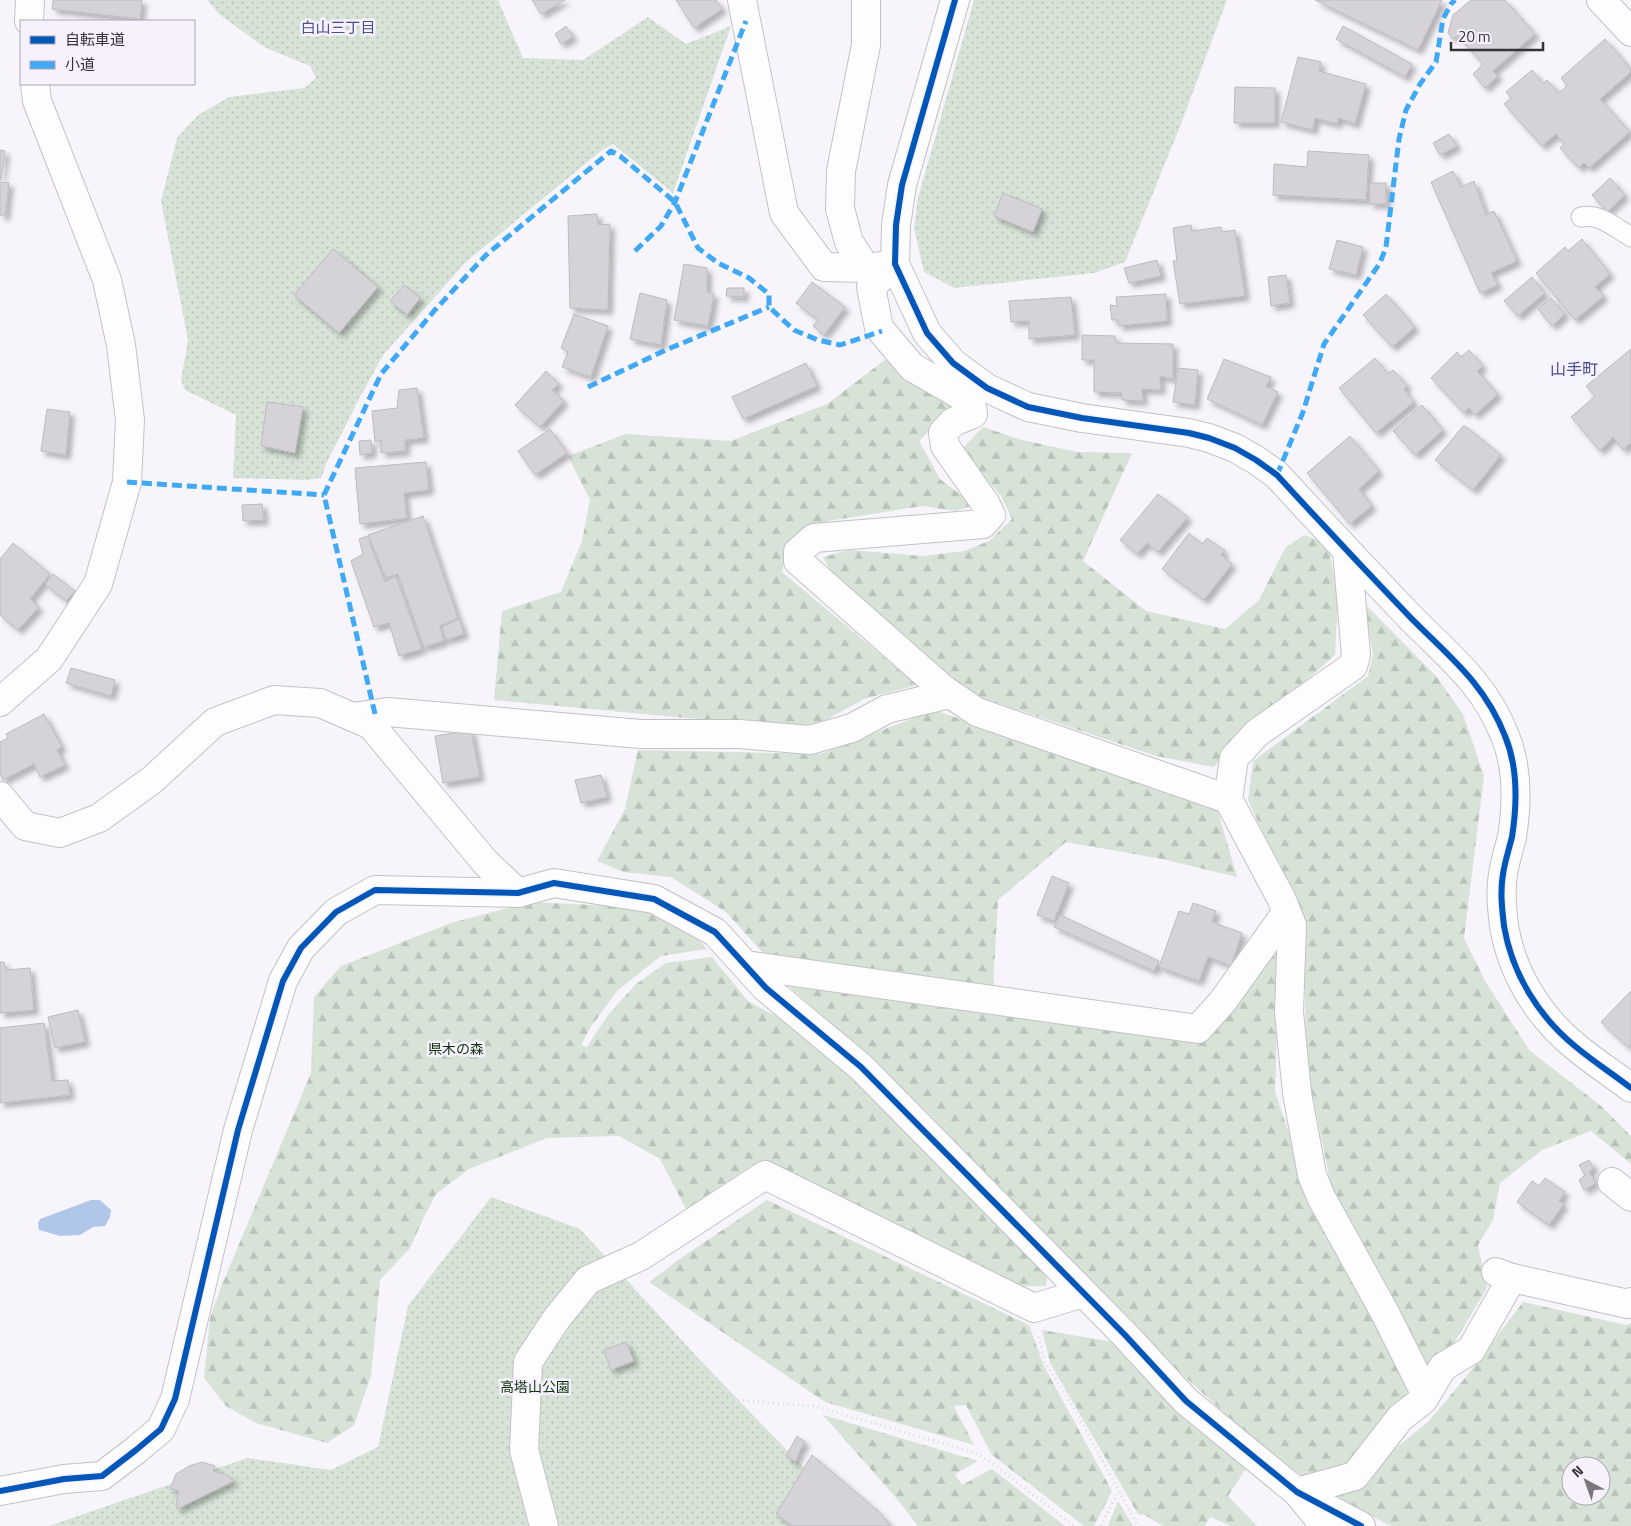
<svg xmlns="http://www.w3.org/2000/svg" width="1631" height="1526" font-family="'Titillium Web','Noto Sans JP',sans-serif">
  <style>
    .forest { fill: url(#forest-firs); fill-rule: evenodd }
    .park { fill: url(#park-dots) }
    .water { fill: #b1c7ea }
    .building { fill: #d5d3d8; stroke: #bdbbc0; filter: url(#shadow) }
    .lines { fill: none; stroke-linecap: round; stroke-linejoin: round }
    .lane-casing { stroke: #c3c1c6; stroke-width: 21 }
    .street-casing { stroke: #c3c1c6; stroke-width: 30 }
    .secondary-casing { stroke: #c3c1c6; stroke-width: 30 }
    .path { stroke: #dbdadc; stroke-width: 3; stroke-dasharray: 1 4; stroke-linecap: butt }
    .lane { stroke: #fefdfe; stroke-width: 19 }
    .street { stroke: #fefdfe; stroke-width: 28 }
    .secondary { stroke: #fefdfe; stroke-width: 28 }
    .quiet { stroke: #3fa9f5; stroke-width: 5; stroke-dasharray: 10 5; stroke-linecap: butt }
    .cycleway-casing { stroke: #f7f1fe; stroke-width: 9 }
    .cycleway { stroke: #0057b8; stroke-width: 6 }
    .labels { text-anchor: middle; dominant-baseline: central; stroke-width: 5; stroke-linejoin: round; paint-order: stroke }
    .park-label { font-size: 14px; fill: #0b3508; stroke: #f7f1fe }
    .neighbourhood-label { font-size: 15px; fill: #49528f; stroke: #f7f1fe }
    .quarter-label { font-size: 16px; fill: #49528f; stroke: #f7f1fe }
  </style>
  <defs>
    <pattern id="forest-firs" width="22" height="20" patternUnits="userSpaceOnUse" patternTransform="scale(1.25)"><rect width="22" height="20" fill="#d7e3d7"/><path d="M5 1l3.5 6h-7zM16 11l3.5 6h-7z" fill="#b9c3b9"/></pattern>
    <pattern id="park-dots" width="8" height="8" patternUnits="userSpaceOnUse" patternTransform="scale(1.25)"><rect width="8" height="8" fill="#d7e3d7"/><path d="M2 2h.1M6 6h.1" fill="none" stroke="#b9c3b9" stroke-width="1.8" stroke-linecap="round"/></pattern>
    <filter id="shadow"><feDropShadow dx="4.5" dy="4.5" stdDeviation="2.5" flood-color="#0004"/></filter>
  </defs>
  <rect width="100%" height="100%" fill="#f7f4fb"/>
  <g class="forest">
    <polygon points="890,356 955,404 919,441 940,479 974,505 956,511 922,506 828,521 790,540 782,572 917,685 864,699 824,721 792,728 494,700 502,611 561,592 582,541 590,500 568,456 626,434 731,441 827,404"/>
    <polygon points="983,427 1022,440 1077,452 1132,453 1083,561 1146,611 1225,629 1259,600 1285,548 1304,535 1328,544 1338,596 1335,655 1308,679 1244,728 1214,767 1156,756 979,697 933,663 833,575 823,557 849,550 923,556 964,551 989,541 1012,519 1001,496 972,463 963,448"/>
    <polygon points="1363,602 1436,676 1463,714 1484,776 1464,938 1485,981 1530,1051 1600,1105 1631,1136 1631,1164 1591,1131 1542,1150 1500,1183 1493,1220 1478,1245 1487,1288 1453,1345 1427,1373 1331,1186 1306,1063 1304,923 1248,800 1253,761 1368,676 1373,654"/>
    <polygon points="934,710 1217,808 1237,877 1162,859 1066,842 998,900 993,988 790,961 762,952 726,912 671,877 624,872 597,861 625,809 638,750 820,754"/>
    <polygon points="531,902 612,906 644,910 688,929 707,949 661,956 618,990 590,1028 581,1045 587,1047 608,1015 636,984 666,963 712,957 749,1002 796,1026 870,1089 1048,1270 1046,1286 1017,1286 764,1161 748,1168 686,1209 660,1159 619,1136 547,1138 469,1169 436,1194 423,1219 410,1248 380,1280 371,1376 354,1425 327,1443 256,1423 226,1406 204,1378 210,1318 221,1287 311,1073 314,997 341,966 451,923"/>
    <polygon points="1280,941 1275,1092 1314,1206 1417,1396 1349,1470 1314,1485 1255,1441 1161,1355 928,1113 863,1051 777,976 1201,1040"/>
    <polygon points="767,1200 1029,1325 1044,1366 1112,1491 1094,1526 1084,1526 992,1455 966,1405 954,1406 974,1445 825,1402 649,1282 681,1258"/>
    <path d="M 1523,1302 L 1626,1325 L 1631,1323 L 1631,1526 L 1391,1526 L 1329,1494 L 1355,1481 L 1428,1422 L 1465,1378 ZM 1571,1466 L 1601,1466 L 1601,1496 L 1571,1496 Z"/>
    <path d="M 1042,1330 L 1114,1342 C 1153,1390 1200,1428 1247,1467 L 1228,1496 L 1257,1526 L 1231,1526 L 1210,1517 L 1205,1526 L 1163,1526 L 1145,1515 L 1138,1514 L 1050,1363 Z"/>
    <polygon points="823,1415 978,1461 955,1474 962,1485 992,1469 1065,1526 918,1526 898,1500"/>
    <polygon points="1118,1501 1133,1526 1108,1526"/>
  </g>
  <g class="park">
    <polygon points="207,0 498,0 523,58 583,60 648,17 686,44 731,26 673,193 613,144 602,150 467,261 384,354 360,397 327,462 321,478 307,480 233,478 236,415 185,390 181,380 188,340 161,201 177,138 198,115 229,97 304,88 316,78 310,66 264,47 219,14"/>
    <polygon points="974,0 1227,0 1181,124 1125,262 1094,273 954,288 924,272 914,228 918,198"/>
    <polygon points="491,1197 580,1229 698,1358 860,1526 49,1526 247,1458 331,1470 378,1447 408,1306"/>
  </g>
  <polygon class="water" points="91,1200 100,1200 111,1210 110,1217 105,1226 93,1227 80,1235 60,1236 39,1230 38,1223 40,1219"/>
  <g class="building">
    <polygon points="53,0 142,0 140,19 52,9"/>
    <polygon points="532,0 565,0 541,14"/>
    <polygon points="676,0 716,0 722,9 694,28"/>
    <polygon points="1315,0 1442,0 1418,50"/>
    <polygon points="1471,0 1505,0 1535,34 1493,71 1498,76 1485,88 1473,74 1483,64 1458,36 1452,39 1448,33 1453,15"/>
    <polygon points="566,26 573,37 561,44 555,34"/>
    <polygon points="1343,26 1412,64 1405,77 1336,39"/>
    <polygon points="1605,39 1631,69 1631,72 1600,99 1630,132 1589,168 1584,163 1579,168 1560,148 1564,144 1556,134 1542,146 1504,104 1511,98 1506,92 1532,70 1543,84 1547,80 1559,93 1567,86 1561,78"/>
    <polygon points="1298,57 1321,62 1319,71 1366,84 1355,124 1339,118 1337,124 1315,118 1313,130 1281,122"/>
    <polygon points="1235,87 1275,88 1275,123 1234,123"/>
    <polygon points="1449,134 1457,146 1440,155 1433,143"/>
    <polygon points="0,150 5,151 1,180 0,180"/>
    <polygon points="1308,151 1369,155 1366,200 1273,195 1274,164 1307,167"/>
    <polygon points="1453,171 1461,187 1474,181 1486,215 1494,211 1517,261 1491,273 1498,285 1480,293 1431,182"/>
    <polygon points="1610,178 1625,195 1607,212 1592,195"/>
    <polygon points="0,182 9,183 5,216 0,215"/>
    <rect x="1370" y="183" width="16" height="21"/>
    <polygon points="1003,193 1042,209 1033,232 994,216"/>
    <polygon points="597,214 598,225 610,224 608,310 570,308 568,216"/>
    <polygon points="1191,225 1192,231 1221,227 1222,232 1235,230 1245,296 1180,304 1173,261 1177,261 1173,228"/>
    <polygon points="1582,239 1610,274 1595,287 1604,296 1575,320 1536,273 1565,247 1568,251"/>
    <polygon points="1337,240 1363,247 1356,275 1329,269"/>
    <polygon points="333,249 378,287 339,333 294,295"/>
    <polygon points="1157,260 1161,276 1129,283 1124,268"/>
    <polygon points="684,264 707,268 707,292 714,294 708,326 674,320"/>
    <polygon points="1286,275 1290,303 1271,306 1268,277"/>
    <polygon points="1532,277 1545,293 1518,316 1504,301"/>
    <polygon points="812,282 845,307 824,335 813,326 818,320 796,303"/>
    <polygon points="404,285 420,298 407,315 390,301"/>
    <polygon points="727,288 744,288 744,297 726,296"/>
    <polygon points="640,293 667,300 661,345 630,339"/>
    <polygon points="1166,294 1167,321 1119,326 1118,320 1112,320 1110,305 1117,306 1116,297"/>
    <polygon points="1386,294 1415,327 1392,347 1363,315"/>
    <polygon points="1071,297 1075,335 1029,339 1029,321 1011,322 1009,301"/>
    <polygon points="1551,298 1565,314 1552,326 1538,309"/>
    <polygon points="574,314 608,326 591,377 562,367 568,352 561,348"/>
    <polygon points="1082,335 1115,336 1116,343 1173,344 1173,379 1160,376 1161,390 1142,389 1143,401 1122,400 1122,393 1094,392 1094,360 1082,360"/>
    <polygon points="1631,349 1631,443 1623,450 1613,437 1600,451 1571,417 1595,396 1586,386"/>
    <polygon points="1469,350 1483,366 1477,371 1498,394 1475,415 1469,408 1464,413 1431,378 1457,352 1461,357"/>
    <polygon points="1375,358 1388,374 1393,370 1407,385 1404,389 1414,402 1376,433 1339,388"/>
    <polygon points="1224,359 1271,377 1266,387 1278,392 1262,425 1207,399"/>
    <polygon points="806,363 817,386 743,419 732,397"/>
    <polygon points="1178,368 1198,370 1195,405 1173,402"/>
    <polygon points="546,371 559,384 552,390 564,401 540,427 515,405"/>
    <polygon points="417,388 424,438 405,440 405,451 381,453 381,440 375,442 372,411 397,408 399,390"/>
    <polygon points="267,402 303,407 295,453 261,446"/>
    <polygon points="1422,405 1443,430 1415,455 1393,431"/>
    <polygon points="47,409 70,412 66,455 41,451"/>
    <polygon points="1464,425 1501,455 1473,490 1435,460"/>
    <polygon points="550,429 567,453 535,475 518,451"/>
    <polygon points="1350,436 1379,471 1359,489 1372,506 1350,524 1307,473"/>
    <polygon points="371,440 372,453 360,455 359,441"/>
    <polygon points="426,462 429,490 404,493 407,518 360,524 355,468"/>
    <polygon points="1158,494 1188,517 1158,552 1147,543 1137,554 1120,540"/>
    <polygon points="262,504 264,520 243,521 242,505"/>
    <polygon points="423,516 458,618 440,626 444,641 424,647 398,574 386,578 368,535"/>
    <polygon points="1189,533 1202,544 1207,538 1225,551 1221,555 1232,564 1204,600 1162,569"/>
    <polygon points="367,536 385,582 396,576 422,649 399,656 389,623 374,627 351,561 363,554 359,539"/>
    <polygon points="13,543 50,574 30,599 39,607 18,630 0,615 0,559"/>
    <polygon points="53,574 75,591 66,601 45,584"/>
    <polygon points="459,619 464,634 446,640 442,627"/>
    <polygon points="71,668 115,680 111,696 66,683"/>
    <polygon points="44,714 62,747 57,750 65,765 40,777 34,764 3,780 0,774 0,742 8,738 6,734"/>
    <polygon points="471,730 480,777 443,783 435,736"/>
    <polygon points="601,775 607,797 581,803 575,780"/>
    <polygon points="1052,876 1069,883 1054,921 1037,915"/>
    <polygon points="1193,903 1216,911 1212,922 1242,933 1231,966 1208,957 1199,981 1159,967 1179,911 1189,914"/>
    <polygon points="1060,915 1159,961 1154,971 1054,927"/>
    <polygon points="0,962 4,962 6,970 30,968 34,1010 0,1013"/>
    <polygon points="1631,991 1631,1045 1628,1047 1601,1022"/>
    <polygon points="78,1010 85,1042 55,1048 48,1017"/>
    <polygon points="44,1023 52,1081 68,1080 70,1095 0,1103 0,1028"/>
    <polygon points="1589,1160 1594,1168 1589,1172 1596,1183 1584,1190 1579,1180 1585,1175 1579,1165"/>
    <polygon points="1545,1178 1565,1192 1559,1201 1564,1204 1549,1225 1517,1202 1532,1181 1539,1186"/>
    <polygon points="626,1342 634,1361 611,1370 604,1350"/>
    <polygon points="797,1436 805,1442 799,1452 796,1462 786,1456"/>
    <polygon points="812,1455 878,1511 891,1526 793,1526 776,1514"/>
    <polygon points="202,1462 215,1466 213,1471 225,1474 234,1481 177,1509 176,1505 179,1491 170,1489 176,1474 189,1466"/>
  </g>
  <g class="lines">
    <g class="lane-casing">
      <path id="lane" d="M 1581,217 C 1599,213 1616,228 1631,237"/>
    </g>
    <g class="street-casing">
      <g id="street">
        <polyline points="742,0 784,213 824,267 866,268"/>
        <polyline points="866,0 866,45 841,171 840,209 849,242 866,268 880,266"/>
        <polyline points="1601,0 1631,32"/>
        <polyline points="29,21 30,0"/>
        <polyline points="895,264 871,287 879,328 912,367 959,394 972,407 973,414 953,422 943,433 945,446 985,503 991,515 983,524 814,538 798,552 798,561 943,689 977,712 1228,799"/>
        <polyline points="1347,551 1356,655 1353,666 1257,733 1234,758 1228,799 1281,898 1292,925 1289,1012 1297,1093 1312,1175 1321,1197 1385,1313 1426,1395"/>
        <polyline points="0,702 49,659 98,584 127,482 130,420 121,345 107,280 37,101 35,84"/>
        <polyline points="353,717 388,712 641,734 739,734 810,740 852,728 887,709 950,694"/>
        <polyline points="0,796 25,826 60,833 99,818 152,780 215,722 274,700 320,703 371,725 486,863 518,893"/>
        <polyline points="745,965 1198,1029 1223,1001 1286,913"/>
        <polyline points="1612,1182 1631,1197"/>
        <polyline points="1496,1272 1512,1278 1628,1304 1631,1302"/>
        <polyline points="0,1491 64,1479 102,1476 136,1450 161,1429 175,1399 238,1130 283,981 301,948 336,912 375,890 518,893 554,883 654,899 715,932 766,988 861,1067 1125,1335 1186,1401 1297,1492 1361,1526"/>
        <polyline points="1297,1492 1355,1476 1400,1418 1423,1400 1443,1367 1471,1350 1512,1278"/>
        <polyline points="544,1526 524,1450 528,1362 557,1318 588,1280 641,1256 765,1175 1034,1308 1083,1293"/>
      </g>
    </g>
    <g class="secondary-casing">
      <g id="secondary">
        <path d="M 955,0 L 902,185 L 896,225 L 895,264 L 927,333 L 953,363 L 987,388 L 1028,407 L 1082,418 L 1189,433 L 1209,438 L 1235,448 L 1256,460 L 1277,475 C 1321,523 1365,570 1409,616 C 1448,656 1484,682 1505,736 C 1518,767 1517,805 1512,837 C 1509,849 1505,861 1503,874 C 1500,891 1502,909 1504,926 C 1512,974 1539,1017 1576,1047 C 1594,1062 1613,1074 1631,1088"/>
        <polyline points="1297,1492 1319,1519 1328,1526"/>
      </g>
    </g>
    <g class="path">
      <polyline points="1039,1337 1045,1362 1079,1417 1138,1526"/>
      <polyline points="733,1400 814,1406 973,1452 991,1462 1074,1526"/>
      <polyline points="1101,1526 1118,1492"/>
    </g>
    <use href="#lane" class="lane"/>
    <use href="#street" class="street"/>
    <use href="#secondary" class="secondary"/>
    <g class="quiet">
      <polyline points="635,251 661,226 675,202 746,21"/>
      <polyline points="588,387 668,349 769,307"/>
      <polyline points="1277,475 1303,412 1324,344 1380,263 1386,247 1399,139 1406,110 1420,84 1436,62 1443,19 1451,4 1455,0"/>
      <polyline points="127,482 324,495"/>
      <polyline points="375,714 324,495 381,374 434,311 486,255 611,151 620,156 675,202 698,248 718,263 749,278 769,294 769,307 794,330 818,340 840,345 882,331"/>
    </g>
    <g class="cycleway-casing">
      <g id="cycleway">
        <path d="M 955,0 L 902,185 L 896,225 L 895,264 L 927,333 L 953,363 L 987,388 L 1028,407 L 1082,418 L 1189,433 L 1209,438 L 1235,448 L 1256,460 L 1277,475 C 1321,523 1365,570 1409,616 C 1448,656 1484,682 1505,736 C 1518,767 1517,805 1512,837 C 1509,849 1505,861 1503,874 C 1500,891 1502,909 1504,926 C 1512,974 1539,1017 1576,1047 C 1594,1062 1613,1074 1631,1088"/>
        <polyline points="0,1491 64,1479 102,1476 136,1450 161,1429 175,1399 238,1130 283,981 301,948 336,912 375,890 518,893 554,883 654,899 715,932 766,988 861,1067 1125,1335 1186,1401 1297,1492 1361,1526"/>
      </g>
    </g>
    <use href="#cycleway" class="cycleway"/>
  </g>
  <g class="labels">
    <g class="park-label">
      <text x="456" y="1048">県木の森</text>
      <text x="535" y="1386">高塔山公園</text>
    </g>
    <g class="neighbourhood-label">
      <text x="338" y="27">白山三丁目</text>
    </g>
    <g class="quarter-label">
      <text x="1574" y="369">山手町</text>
    </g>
  </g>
  <rect x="20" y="20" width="175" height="65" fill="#f7f1fe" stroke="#aaa5af"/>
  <rect x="30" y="36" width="25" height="8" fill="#0057b8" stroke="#aaa5af"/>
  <text x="65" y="45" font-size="15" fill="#363338">自転車道</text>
  <rect x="30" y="61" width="25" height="8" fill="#3fa9f5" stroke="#aaa5af"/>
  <text x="65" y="70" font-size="15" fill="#363338">小道</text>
  <g transform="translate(1586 1481) rotate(319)"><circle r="24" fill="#f7f1fe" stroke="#aaa5af"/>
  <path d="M0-4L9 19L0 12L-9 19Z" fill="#7a777c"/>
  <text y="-8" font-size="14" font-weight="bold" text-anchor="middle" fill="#363338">N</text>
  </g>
  <path d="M1451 42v8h92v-8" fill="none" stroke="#363338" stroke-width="2.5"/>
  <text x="1458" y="42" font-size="15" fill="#363338" stroke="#f7f1fe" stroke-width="4" paint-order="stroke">20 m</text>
</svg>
